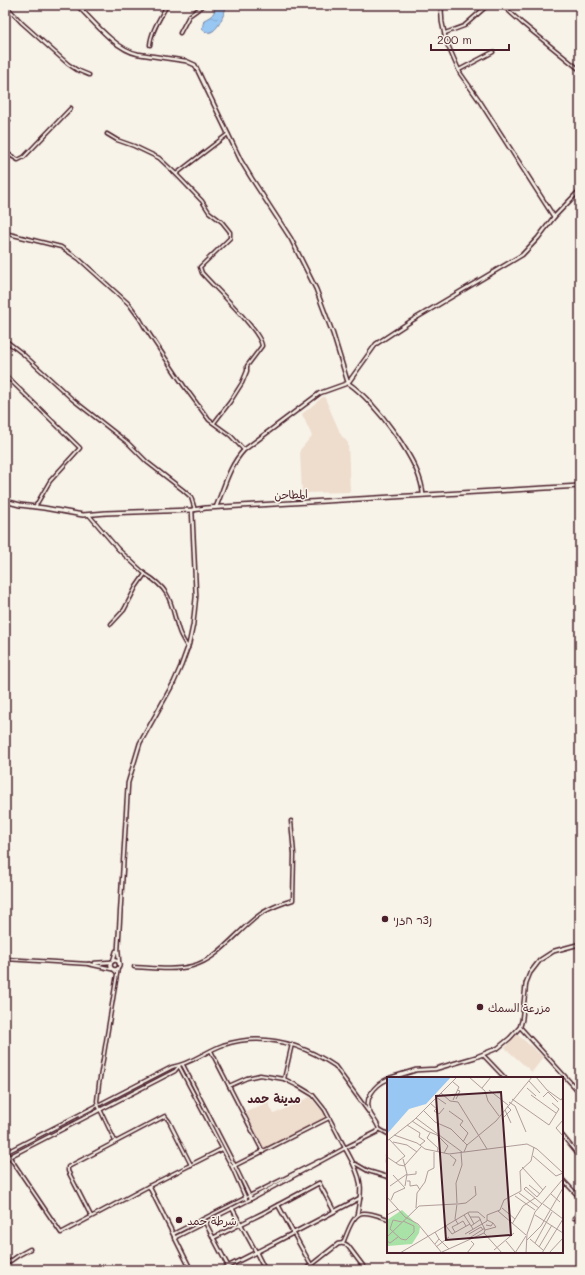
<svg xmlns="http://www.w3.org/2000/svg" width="585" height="1275" font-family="Mali,'Playpen Sans Arabic','Playpen Sans Hebrew',sans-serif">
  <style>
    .built { fill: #eedccd }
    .water { fill: url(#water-ripples); stroke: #7984a3 }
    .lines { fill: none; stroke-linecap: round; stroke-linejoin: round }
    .minor-casing { stroke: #4a1f2b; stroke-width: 5 }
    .tertiary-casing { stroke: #4a1f2b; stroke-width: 5.5 }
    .secondary-casing { stroke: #4a1f2b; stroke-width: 6 }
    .minor { stroke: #f7f3e8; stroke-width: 2 }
    .tertiary { stroke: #f7f3e8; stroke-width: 2.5 }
    .secondary { stroke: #f7f3e8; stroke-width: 3 }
    .poi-dot { fill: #4a1f2b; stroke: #f7f3e8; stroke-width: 1.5 }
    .labels { text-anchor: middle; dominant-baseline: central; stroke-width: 3; stroke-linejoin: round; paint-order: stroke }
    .street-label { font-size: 11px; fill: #4a1f2b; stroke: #f7f3e8 }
    .poi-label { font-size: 11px; fill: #4a1f2b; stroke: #f7f3e8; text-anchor: start }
    .neighbourhood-label { font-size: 12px; font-weight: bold; fill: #4a1f2b; stroke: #f7f3e8 }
    .inset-road { fill: none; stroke: #b29e9c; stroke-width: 1 }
    .view { fill: #4a1f2b; fill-opacity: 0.15; stroke: #4a1f2b; stroke-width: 2 }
    .inset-edge { fill: none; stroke: #4a1f2b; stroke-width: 2 }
  </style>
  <defs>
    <pattern id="water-ripples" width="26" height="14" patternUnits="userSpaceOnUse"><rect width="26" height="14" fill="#98c7f3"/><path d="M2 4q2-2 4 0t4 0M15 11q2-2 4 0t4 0" fill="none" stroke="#84aad0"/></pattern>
  </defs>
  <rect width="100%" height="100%" fill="#f7f3e8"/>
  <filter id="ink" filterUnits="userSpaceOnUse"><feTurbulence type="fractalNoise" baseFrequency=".025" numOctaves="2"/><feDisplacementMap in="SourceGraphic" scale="8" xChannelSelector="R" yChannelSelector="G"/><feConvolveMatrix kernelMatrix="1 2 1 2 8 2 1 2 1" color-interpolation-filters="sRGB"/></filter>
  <g filter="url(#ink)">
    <g class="built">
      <polygon points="324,396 341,435 348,443 350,492 302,493 300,450 312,436 302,414"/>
      <polygon points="517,1034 542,1056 542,1059 532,1072 505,1048"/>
      <polygon points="310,1097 325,1114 325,1118 264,1150 246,1112 268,1102 274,1114"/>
    </g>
    <path class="water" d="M 215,5 L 227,5 C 224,14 215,42 202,29 L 204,20 C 212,16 215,14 215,5 Z"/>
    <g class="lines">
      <g class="minor-casing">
        <g id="minor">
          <polyline points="502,5 522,23 580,70"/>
          <polyline points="7,7 22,23 68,64 77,70 89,75"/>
          <polyline points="180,33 189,16 204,5"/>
          <polyline points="445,33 464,26 488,5"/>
          <path d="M 150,45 C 151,31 161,17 167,5"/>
          <polyline points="459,70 493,52"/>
          <polyline points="5,118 9,121 5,125"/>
          <path d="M 107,134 L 117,140 L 134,146 L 159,158 L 176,174 L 202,201 L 209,212 L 222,222 L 230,232 L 230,238 L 200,267 L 202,273 C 214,287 261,331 262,346 L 247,366 L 247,371 L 242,383 L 230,402 L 214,423"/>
          <polyline points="5,152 18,160 24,157 71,108"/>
          <polyline points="176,174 228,134"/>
          <polyline points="5,233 61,247 79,259 129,304 140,319 144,326 184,386 209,420 231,436 244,450"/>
          <polyline points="5,340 23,354 72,399 128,443 147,462 183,490 191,497 195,510"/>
          <polyline points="5,375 80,448 50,481 35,507"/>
          <polyline points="89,515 118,549 145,574 136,587 124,610 111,624"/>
          <path d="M 145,574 C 173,591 170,604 179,631 C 181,637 185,643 188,648"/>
          <polyline points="5,959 89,964"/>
          <path d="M 134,967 C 154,968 173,971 192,966 C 221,958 238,929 262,913 C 272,907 283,903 293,900 L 294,854 L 291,821"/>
          <polyline points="114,970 117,973"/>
          <polyline points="520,1027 580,1093"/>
          <polyline points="211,1051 263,1152"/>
          <polyline points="483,1055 505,1078"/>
          <polyline points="183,1065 235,1166 251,1199"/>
          <polyline points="179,1066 232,1167 246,1199"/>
          <polyline points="284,1079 292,1044"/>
          <polyline points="229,1086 247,1078 260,1075 284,1079 298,1086 313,1095 325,1110 345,1148"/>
          <polyline points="379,1129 388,1134"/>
          <polyline points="562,1135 580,1157"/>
          <polyline points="115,1141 98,1105 97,1101 99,1084 118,968"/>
          <path d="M 5,1153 L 172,1067 C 191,1064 206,1051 223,1045 C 263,1032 302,1044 335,1066 L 370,1114"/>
          <polyline points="9,1156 61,1233 149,1186 222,1149"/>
          <polyline points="5,1159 175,1071 179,1066"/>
          <polyline points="387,1160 388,1155"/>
          <polyline points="354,1164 356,1164 368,1171 388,1177"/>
          <polyline points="232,1167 329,1118"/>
          <polyline points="562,1179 580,1198"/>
          <polyline points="91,1216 68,1171 68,1167 165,1116 169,1121 191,1165"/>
          <polyline points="574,1218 580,1213"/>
          <polyline points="173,1234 319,1161"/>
          <polyline points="174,1238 251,1199 345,1148"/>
          <path d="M 343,1243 C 347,1234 353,1213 363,1213 C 371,1212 381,1217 388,1219"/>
          <polyline points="5,1265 19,1255 30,1249"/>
        </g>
      </g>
      <g class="tertiary-casing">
        <g id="tertiary">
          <path d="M 77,5 C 93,21 116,50 138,54 L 186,61 L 195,65 L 241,161 L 252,179 L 291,239 L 316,289 L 333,334 L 348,383 C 374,400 422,463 423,495"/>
          <polyline points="441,5 442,22 446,41 460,73 479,100 554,217"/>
          <path d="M 216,507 C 224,488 229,466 244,450 L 320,393 L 348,383 L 376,344 L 411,321 L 522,255 L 538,238 L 554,217 L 580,190"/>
          <circle cx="115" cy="965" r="4.5"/>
          <polyline points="113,961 116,951"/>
          <polyline points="95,963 112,962"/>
          <polyline points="89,964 112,969"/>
          <polyline points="119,964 118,949 128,783 140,743 174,682 181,666 189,644 193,625 196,596 192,510"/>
          <polyline points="390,1078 416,1070 435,1069 476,1057 498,1048 510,1038 520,1027 522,1020 526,983 530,973 540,960 554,951 580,944"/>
          <polyline points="149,1186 191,1270"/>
          <polyline points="278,1205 311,1265"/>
          <polyline points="232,1208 256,1252 265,1270"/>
          <path d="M 357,1215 C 359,1204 362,1193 360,1183 C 358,1170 351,1159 345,1148 L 377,1132 L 379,1129 C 378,1124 374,1120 371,1115 C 362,1100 374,1085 388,1079"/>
          <polyline points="205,1222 228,1266"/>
          <polyline points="213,1238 263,1213 319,1183 334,1211"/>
          <polyline points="221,1270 278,1241 360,1198"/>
          <path d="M 305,1270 L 338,1244 C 342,1243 345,1243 348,1246 L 366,1270"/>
        </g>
      </g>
      <g class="secondary-casing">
        <g id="secondary">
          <polyline points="5,8 9,5"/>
          <polyline points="5,501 20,505 44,508 83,515 106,513 192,510 206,508 580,486"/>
        </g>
      </g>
      <use href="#minor" class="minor"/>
      <use href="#tertiary" class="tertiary"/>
      <use href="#secondary" class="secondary"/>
    </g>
  </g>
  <g class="poi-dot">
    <circle cx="385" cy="919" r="4"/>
    <circle cx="480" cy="1007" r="4"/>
    <circle cx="179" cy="1220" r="4"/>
  </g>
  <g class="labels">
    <g class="street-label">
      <text transform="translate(291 494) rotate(-3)">المطاحن</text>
    </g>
    <g class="poi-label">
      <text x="393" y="919">נצר חזני</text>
      <text x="488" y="1007">مزرعة السمك</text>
      <text x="187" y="1220">شرطة حمد</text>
    </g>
    <g class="neighbourhood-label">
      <text x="274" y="1098">مدينة حمد</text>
    </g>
  </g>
  <g transform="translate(387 1077)">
    <rect width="176" height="176" fill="#f7f3e8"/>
    <path d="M 15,133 L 33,150 L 32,156 L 25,167 L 1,169 L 0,143 Z" fill="#a9e2a6"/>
    <path d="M 0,0 L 64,0 L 39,27 L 22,32 L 0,57 Z" fill="#98c7f3"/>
    <path class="inset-road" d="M 82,0 L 98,14 L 101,24 L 112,39M 149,0 L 160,13 L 174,23 L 176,20M 142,4 L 153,16M 95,11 L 104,0M 140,11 L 149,19M 102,13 L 121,28M 54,16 L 63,24 L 71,25 L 100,72M 144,18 L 169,36M 49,20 L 59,27M 156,20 L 161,15 L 171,25M 69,22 L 73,14 L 70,13M 125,22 L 162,48 L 172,32 L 165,26M 66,23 L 72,10 L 66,5M 122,25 L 128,29 L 139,55M 43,26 L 51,33 L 49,35M 49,32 L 47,34 L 52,37 L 57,31M 118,33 L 124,46M 37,34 L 48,45 L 64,52 L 80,68M 62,34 L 76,44 L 73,48 L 81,56 L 76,65M 117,40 L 124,33 L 120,29M 29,41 L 75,75M 176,43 L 169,51 L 176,59M 25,44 L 40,54M 20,48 L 33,56 L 32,60 L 38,64 L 33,68M 40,54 L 50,58 L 61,69 L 57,76M 43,56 L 40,61 L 51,71 L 50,75M 7,58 L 30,66 L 38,72 L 62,77 L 140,67 L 150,72 L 176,96M 2,62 L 18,79 L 9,86M 0,64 L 27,43 L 70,0M 6,65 L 20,68 L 30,75M 77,75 L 80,68 L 109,44 L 145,0M 63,78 L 69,83 L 66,89M 146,79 L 169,99 L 176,96M 0,80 L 12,88 L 18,89M 18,88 L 34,70M 135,90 L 156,113M 20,98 L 29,97 L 29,94M 20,104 L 23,104 L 23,109 L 30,108 L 33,113M 142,108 L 153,117M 3,109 L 20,97 L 16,82M 18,109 L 20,97M 132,116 L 152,131M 164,117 L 173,125M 128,119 L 148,133M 0,120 L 18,140 L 31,147 L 55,176M 150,120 L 139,110 L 137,112 L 155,127M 150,120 L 159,109M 4,123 L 7,116 L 18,111 L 6,98M 70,127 L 69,106 L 75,88 L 74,75M 70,127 L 68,142 L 71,147M 71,127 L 79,126 L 89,118 L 88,109M 156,127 L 176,142M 29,131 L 30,116 L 38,105 L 41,94 L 47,91 L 47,75M 115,131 L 128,142M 111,134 L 139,158M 81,136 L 87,147M 0,138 L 11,132M 77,138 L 86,152M 148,138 L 176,156M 83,140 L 92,140 L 98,153M 15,145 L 6,143 L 3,152 L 14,162 L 19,163 L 27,155 L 27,149 L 16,144M 125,147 L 136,129 L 148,121M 99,148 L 104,149 L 106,146 L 100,143M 59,149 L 65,157 L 83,147M 84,149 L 94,142M 68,155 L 65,150 L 71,147 L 76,144 L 79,149M 97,156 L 98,153 L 109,150 L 106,146M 78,157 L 100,144 L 100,138 L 113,133 L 117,123 L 134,114 L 133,94 L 144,84 L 147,70M 82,157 L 94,150 L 96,153M 0,160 L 32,129 L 69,127M 52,162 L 62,172M 81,162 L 98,151M 143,162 L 156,173M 140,163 L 154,149 L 176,111M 0,164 L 3,166 L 11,160M 119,164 L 128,175M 148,166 L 165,135M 48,167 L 52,162 L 48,155M 49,170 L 62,160M 152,170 L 165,148M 107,173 L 127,156M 55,175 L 97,156 L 115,176M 13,176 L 82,135 L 91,135 L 98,141M 80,176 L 87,167 L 84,164M 128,176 L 139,159M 139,176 L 140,157 L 148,135 L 176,102M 155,176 L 176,142M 162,176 L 176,161"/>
    <path class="view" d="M 114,15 L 124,158 L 59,163 L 49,19 Z"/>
    <rect width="176" height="176" class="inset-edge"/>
  </g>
  <rect width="585" height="1275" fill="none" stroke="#f7f3e8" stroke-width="20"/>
  <rect x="10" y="10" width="565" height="1255" fill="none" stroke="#4a1f2b" stroke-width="1.5" filter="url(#ink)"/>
  <path d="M431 44v6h78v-6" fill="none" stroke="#4a1f2b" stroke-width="2"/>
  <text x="437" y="44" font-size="12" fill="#4a1f2b" stroke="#f7f3e8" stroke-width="3" paint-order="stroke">200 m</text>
</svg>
